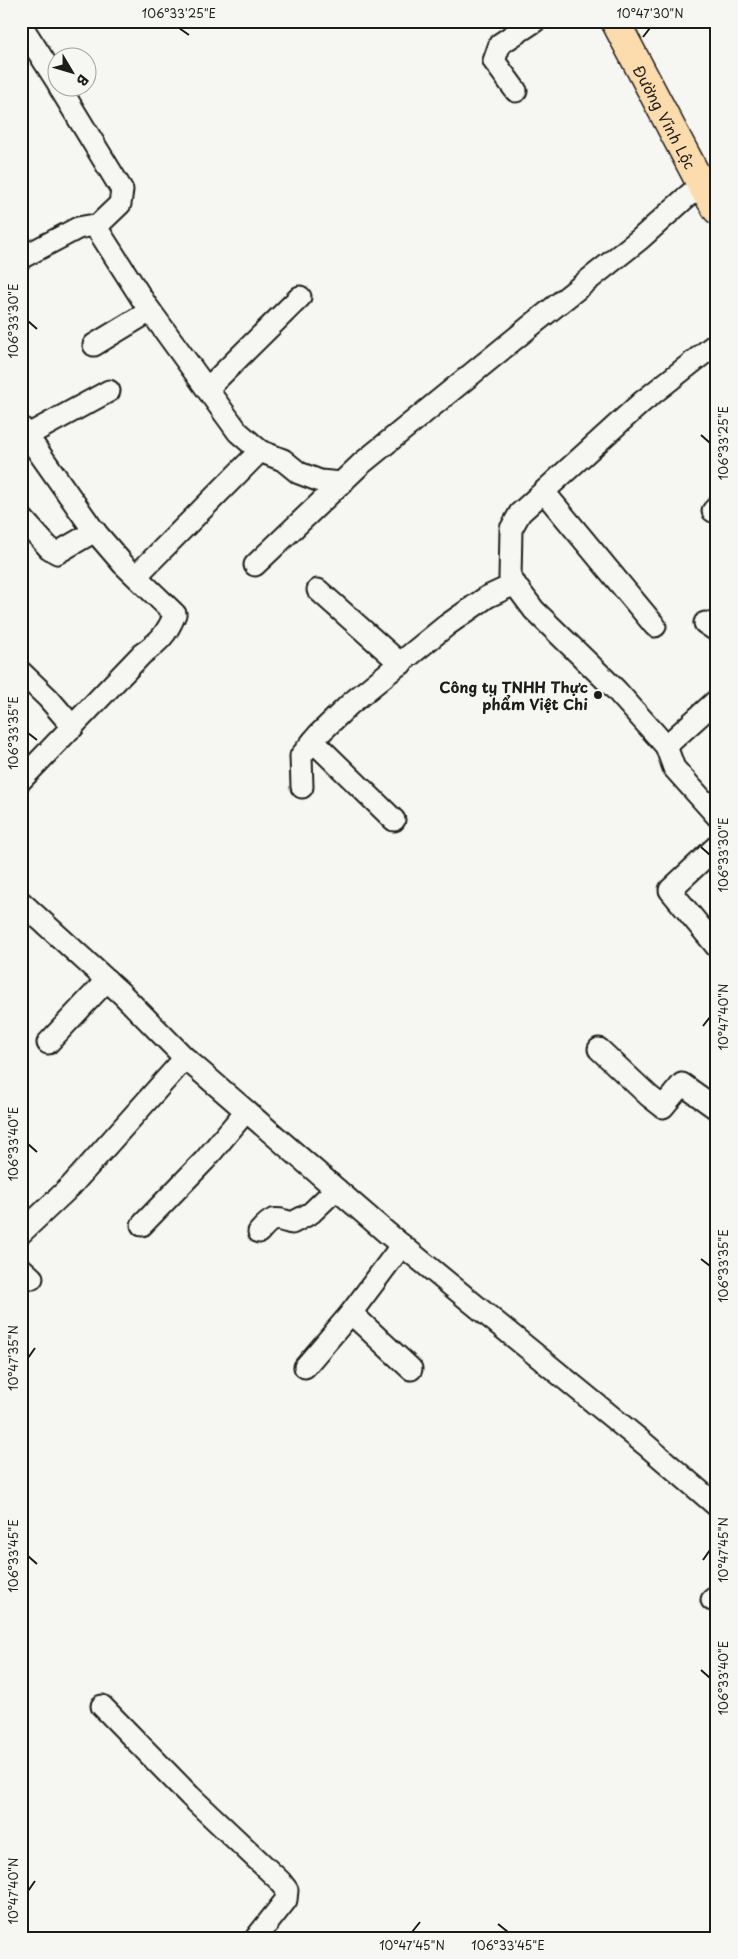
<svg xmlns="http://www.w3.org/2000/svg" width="738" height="1959" font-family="'Playpen Sans',sans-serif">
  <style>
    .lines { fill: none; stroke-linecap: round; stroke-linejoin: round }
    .minor-casing { stroke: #1c1c1c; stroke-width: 25 }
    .major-casing { stroke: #1c1c1c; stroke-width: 31 }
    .minor { stroke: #f6f6f2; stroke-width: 21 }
    .major { stroke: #fcdcac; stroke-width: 28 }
    .ticks { fill: none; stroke: #1c1c1c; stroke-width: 2 }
    .poi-dot { fill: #1c1c1c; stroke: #f6f6f2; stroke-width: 2 }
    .labels { text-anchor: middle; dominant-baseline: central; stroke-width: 4.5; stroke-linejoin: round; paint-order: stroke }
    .street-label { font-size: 15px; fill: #1c1c1c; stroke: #f6f6f2 }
    .poi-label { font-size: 15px; font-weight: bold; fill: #1c1c1c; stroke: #f6f6f2; text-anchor: end }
    .neatline { fill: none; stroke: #1c1c1c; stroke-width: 2 }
    .ticks-label { font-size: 12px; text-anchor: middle; fill: #1c1c1c }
  </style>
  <rect width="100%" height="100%" fill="#f6f6f2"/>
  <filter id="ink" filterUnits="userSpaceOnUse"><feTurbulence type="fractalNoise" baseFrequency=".02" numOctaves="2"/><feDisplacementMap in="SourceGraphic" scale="10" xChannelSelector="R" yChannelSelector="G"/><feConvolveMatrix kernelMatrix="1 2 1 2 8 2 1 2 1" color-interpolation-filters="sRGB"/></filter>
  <g filter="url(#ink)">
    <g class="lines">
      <g class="minor-casing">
        <g id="minor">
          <polyline points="21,25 58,83"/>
          <polyline points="60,88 122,190 120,204 96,227 146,305 238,432 260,451 283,460 299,473 320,481 342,483"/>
          <polyline points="516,91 494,61 500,44 535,21"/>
          <polyline points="21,258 78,228 89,226 96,227"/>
          <polyline points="717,343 642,402 520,513 511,529 510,578 534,610 616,690 666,746 717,700"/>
          <polyline points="94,345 150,311"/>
          <polyline points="207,389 300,297"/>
          <path d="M 21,427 L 92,528 L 123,564 L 175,614 C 167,634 159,642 142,654 L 21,780"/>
          <polyline points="28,435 109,391"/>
          <polyline points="544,492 655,626"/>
          <polyline points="713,511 717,507"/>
          <polyline points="21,517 49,548 57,553 95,531"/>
          <polyline points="255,565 361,464 533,324 640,239 701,184 717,175"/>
          <polyline points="136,576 260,451"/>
          <polyline points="318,590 401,664"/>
          <polyline points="705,623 717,631"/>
          <polyline points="21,672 48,698 73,727"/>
          <polyline points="313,741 394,820"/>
          <polyline points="666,746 674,768 717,816"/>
          <polyline points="302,787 301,756 318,735 350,704 447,625 487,597 515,584"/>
          <polyline points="717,846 670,890 717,947"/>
          <polyline points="21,902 123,995 185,1058 387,1233 646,1445 717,1506"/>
          <polyline points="48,1043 107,980"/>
          <polyline points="599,1049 649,1096 663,1107 682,1084 717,1109"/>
          <polyline points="142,1225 205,1160 246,1111"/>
          <path d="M 259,1232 C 273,1216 274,1218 292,1223 L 311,1213 L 336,1189"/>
          <polyline points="21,1233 70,1187 185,1058"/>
          <polyline points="402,1245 351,1313 411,1369"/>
          <polyline points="21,1268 32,1278"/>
          <polyline points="305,1367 351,1313"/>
          <polyline points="712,1600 717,1596"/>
          <polyline points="102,1706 190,1796 280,1881 287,1890 286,1900 256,1938"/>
        </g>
      </g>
      <g class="major-casing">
        <g id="major">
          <path id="s1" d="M 615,21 L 701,184 L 717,210"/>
        </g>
      </g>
      <use href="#minor" class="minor"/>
      <use href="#major" class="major"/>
    </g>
  </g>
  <path class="ticks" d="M 179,28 L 189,35M 643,37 L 650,28M 28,321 L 37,329M 701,435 L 710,443M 28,733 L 37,740M 701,847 L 710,855M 703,1026 L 710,1017M 28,1144 L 37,1152M 701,1259 L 710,1266M 28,1358 L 35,1348M 28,1556 L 37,1564M 703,1560 L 710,1550M 701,1670 L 710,1678M 28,1891 L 35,1881M 498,1924 L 508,1932M 412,1932 L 420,1922"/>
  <circle class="poi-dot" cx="598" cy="695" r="5"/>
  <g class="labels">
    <g class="street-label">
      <text stroke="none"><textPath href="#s1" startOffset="108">Đường Vĩnh Lộc</textPath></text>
    </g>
    <g class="poi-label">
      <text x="588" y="686">Công ty TNHH Thực<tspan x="588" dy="17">phẩm Việt Chi</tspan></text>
    </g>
  </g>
  <rect width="738" height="1959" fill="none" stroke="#f6f6f2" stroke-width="55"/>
  <g transform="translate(72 72) rotate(128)"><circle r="24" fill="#f6f6f2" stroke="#9f9f9c"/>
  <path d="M0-4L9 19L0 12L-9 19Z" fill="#1c1c1c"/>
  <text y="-8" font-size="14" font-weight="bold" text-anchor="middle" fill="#1c1c1c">B</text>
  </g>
  <rect x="28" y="28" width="682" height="1904" class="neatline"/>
  <g class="ticks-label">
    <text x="179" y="18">106°33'25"E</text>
    <text x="650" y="18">10°47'30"N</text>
    <text transform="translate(14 321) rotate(-90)" y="4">106°33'30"E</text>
    <text transform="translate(724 443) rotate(-90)" y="4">106°33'25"E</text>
    <text transform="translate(14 733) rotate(-90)" y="4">106°33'35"E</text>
    <text transform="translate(724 855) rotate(-90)" y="4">106°33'30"E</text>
    <text transform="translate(724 1017) rotate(-90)" y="4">10°47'40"N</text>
    <text transform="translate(14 1144) rotate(-90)" y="4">106°33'40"E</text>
    <text transform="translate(724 1266) rotate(-90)" y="4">106°33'35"E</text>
    <text transform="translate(14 1358) rotate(-90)" y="4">10°47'35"N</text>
    <text transform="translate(724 1550) rotate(-90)" y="4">10°47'45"N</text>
    <text transform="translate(14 1556) rotate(-90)" y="4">106°33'45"E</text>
    <text transform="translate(724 1678) rotate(-90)" y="4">106°33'40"E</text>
    <text transform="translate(14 1891) rotate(-90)" y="4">10°47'40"N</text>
    <text x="412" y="1950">10°47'45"N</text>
    <text x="508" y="1950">106°33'45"E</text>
  </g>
</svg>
